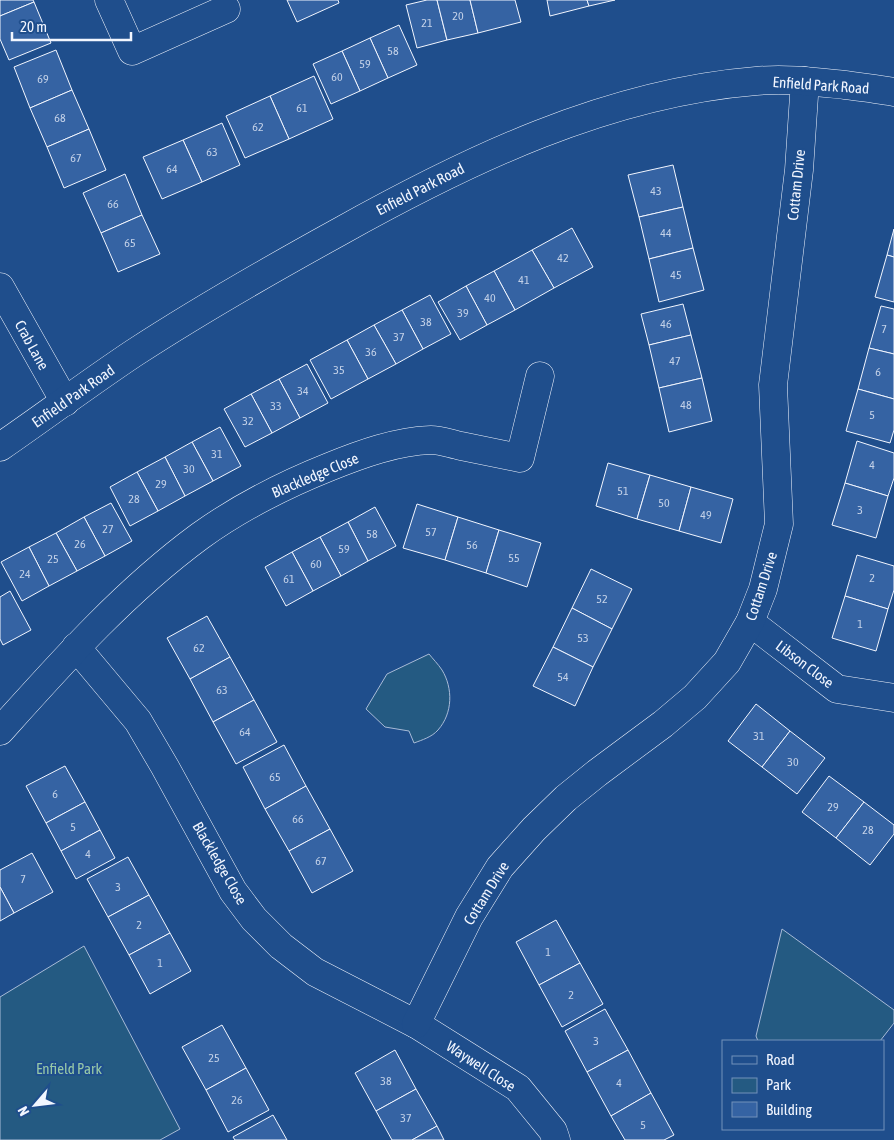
<svg xmlns="http://www.w3.org/2000/svg" width="894" height="1140" font-family="'Asap Condensed',sans-serif">
  <style>
    .green { fill: #245a82; stroke: #a8bbd7 }
    .building { fill: #3563a3; stroke: #f2f6ff }
    .lines { fill: none; stroke-linecap: round; stroke-linejoin: round }
    .minor-casing { stroke: #f2f6ff; stroke-width: 29 }
    .tertiary-casing { stroke: #f2f6ff; stroke-width: 29 }
    .minor { stroke: #1f4e8c; stroke-width: 28 }
    .tertiary { stroke: #1f4e8c; stroke-width: 28 }
    .labels { text-anchor: middle; dominant-baseline: central; stroke-width: 4; stroke-linejoin: round; paint-order: stroke }
    .number-label { font-size: 12px; fill: #c3d1e8 }
    .street-label { font-size: 15px; fill: #f2f6ff; stroke: #1f4e8c }
    .park-label { font-size: 15px; fill: #97c8a6; stroke: #1f4e8c }
  </style>
  <rect width="100%" height="100%" fill="#1f4e8c"/>
  <g class="green">
    <path d="M 429,654 C 433,659 438,664 442,670 C 453,688 453,713 438,730 C 432,737 422,740 414,743 L 409,731 L 385,727 L 366,709 L 387,674 Z"/>
    <polygon points="782,929 894,1010 894,1023 880,1041 758,1041 756,1036"/>
    <polygon points="84,946 180,1129 160,1140 0,1140 0,997"/>
  </g>
  <g class="building">
    <polygon points="0,0 33,0 34,2 0,16"/>
    <polygon points="287,0 338,0 339,3 297,22"/>
    <polygon points="427,0 437,0 447,40 417,48 406,5"/>
    <polygon points="437,0 470,0 478,33 447,40"/>
    <polygon points="470,0 515,0 521,22 478,33"/>
    <polygon points="547,0 587,0 589,6 550,16"/>
    <polygon points="587,0 615,0 589,6"/>
    <polygon points="34,2 51,43 9,60 0,39 0,16"/>
    <polygon points="399,25 417,65 388,78 370,38"/>
    <polygon points="370,38 388,78 360,91 342,51"/>
    <polygon points="56,50 72,90 30,108 14,67"/>
    <polygon points="342,51 360,91 331,104 313,64"/>
    <polygon points="314,76 333,119 289,139 270,96"/>
    <polygon points="72,90 89,129 47,147 30,108"/>
    <polygon points="270,96 289,139 245,158 226,116"/>
    <polygon points="222,123 240,165 202,182 183,140"/>
    <polygon points="89,129 106,170 64,188 47,147"/>
    <polygon points="183,140 202,182 162,199 143,157"/>
    <polygon points="673,165 683,207 639,217 628,175"/>
    <polygon points="125,174 142,215 101,233 83,193"/>
    <polygon points="683,207 693,248 649,259 639,217"/>
    <polygon points="142,215 160,254 118,272 101,233"/>
    <polygon points="572,228 593,267 554,288 532,250"/>
    <polygon points="894,229 894,257 887,255"/>
    <polygon points="693,248 704,290 659,302 649,259"/>
    <polygon points="532,250 554,288 515,310 494,271"/>
    <polygon points="887,255 894,257 894,302 875,297"/>
    <polygon points="494,271 515,310 487,325 466,286"/>
    <polygon points="466,286 487,325 460,340 438,302"/>
    <polygon points="430,295 451,334 423,349 402,310"/>
    <polygon points="683,304 691,335 649,345 641,314"/>
    <polygon points="881,306 894,309 894,354 869,348"/>
    <polygon points="402,310 423,349 396,364 374,325"/>
    <polygon points="374,325 396,364 368,379 347,340"/>
    <polygon points="691,335 702,378 659,388 649,345"/>
    <polygon points="347,340 368,379 331,399 310,360"/>
    <polygon points="869,348 894,354 894,399 858,389"/>
    <polygon points="307,364 328,403 300,418 279,379"/>
    <polygon points="702,378 712,421 669,432 659,388"/>
    <polygon points="279,379 300,418 272,433 251,394"/>
    <polygon points="858,389 894,399 894,430 890,443 846,431"/>
    <polygon points="251,394 272,433 245,447 224,409"/>
    <polygon points="220,427 241,466 213,481 192,442"/>
    <polygon points="857,441 894,453 894,478 888,496 845,483"/>
    <polygon points="192,442 213,481 185,496 165,457"/>
    <polygon points="165,457 185,496 158,511 137,472"/>
    <polygon points="608,463 650,475 637,519 596,506"/>
    <polygon points="137,472 158,511 130,526 110,487"/>
    <polygon points="650,475 691,487 679,531 637,519"/>
    <polygon points="845,483 888,496 876,538 832,525"/>
    <polygon points="691,487 733,499 721,543 679,531"/>
    <polygon points="111,503 132,541 105,556 84,517"/>
    <polygon points="417,504 458,517 445,560 403,548"/>
    <polygon points="375,507 396,546 368,561 348,522"/>
    <polygon points="84,517 105,556 77,571 56,533"/>
    <polygon points="458,517 499,530 486,573 445,560"/>
    <polygon points="348,522 368,561 341,576 320,537"/>
    <polygon points="499,530 541,543 527,587 486,573"/>
    <polygon points="56,533 77,571 49,586 29,547"/>
    <polygon points="320,537 341,576 313,591 292,552"/>
    <polygon points="29,547 49,586 22,601 1,562"/>
    <polygon points="292,552 313,591 286,606 265,567"/>
    <polygon points="857,555 894,566 894,590 888,609 845,596"/>
    <polygon points="591,569 632,589 612,629 572,608"/>
    <polygon points="10,591 31,630 3,645 0,639 0,597"/>
    <polygon points="845,596 888,609 876,651 832,638"/>
    <polygon points="572,608 612,629 593,667 553,647"/>
    <polygon points="207,616 230,657 190,679 167,638"/>
    <polygon points="553,647 593,667 575,706 533,686"/>
    <polygon points="230,657 254,700 213,722 190,679"/>
    <polygon points="254,700 277,742 236,764 213,722"/>
    <polygon points="756,704 790,731 762,767 728,741"/>
    <polygon points="790,731 825,758 797,794 762,767"/>
    <polygon points="284,745 306,786 265,809 243,767"/>
    <polygon points="65,766 85,802 46,823 26,786"/>
    <polygon points="829,776 864,802 836,838 802,812"/>
    <polygon points="306,786 330,829 289,851 265,809"/>
    <polygon points="85,802 100,830 61,851 46,823"/>
    <polygon points="864,802 894,825 894,834 870,865 836,838"/>
    <polygon points="330,829 353,871 312,893 289,851"/>
    <polygon points="100,830 115,858 76,879 61,851"/>
    <polygon points="32,853 53,892 14,913 0,887 0,870"/>
    <polygon points="128,857 149,895 108,917 87,879"/>
    <polygon points="0,887 14,913 0,921"/>
    <polygon points="149,895 170,933 129,955 108,917"/>
    <polygon points="556,920 580,963 539,985 516,942"/>
    <polygon points="170,933 191,971 150,994 129,955"/>
    <polygon points="580,963 603,1004 562,1027 539,985"/>
    <polygon points="605,1009 628,1050 587,1072 565,1031"/>
    <polygon points="222,1025 246,1068 206,1090 182,1047"/>
    <polygon points="395,1050 416,1089 376,1111 355,1073"/>
    <polygon points="628,1050 651,1093 611,1116 587,1072"/>
    <polygon points="246,1068 269,1110 228,1132 206,1090"/>
    <polygon points="416,1089 437,1126 412,1140 392,1140 376,1111"/>
    <polygon points="651,1093 674,1135 664,1140 625,1140 611,1116"/>
    <polygon points="273,1115 287,1140 235,1140 233,1137"/>
    <polygon points="437,1126 444,1140 412,1140"/>
  </g>
  <g class="lines">
    <g class="minor-casing">
      <g id="minor">
        <polyline points="109,0 132,51 226,9"/>
        <polyline points="750,622 837,689 894,698"/>
        <polyline points="76,647 138,721 165,767 233,891 254,919 281,946 315,972 416,1024 518,1088 553,1131 556,1140"/>
        <path d="M 0,731 C 62,662 124,592 200,536 C 239,508 284,485 329,467 C 361,454 397,441 431,440 C 441,440 451,444 461,446 C 480,450 500,454 520,458 L 540,376"/>
        <polyline points="416,1024 469,917 500,867 534,829 566,798 597,773 663,724 695,697 727,662 750,622 763,589 779,524 773,385 799,170 805,81"/>
      </g>
    </g>
    <g class="tertiary-casing">
      <g id="tertiary">
        <polyline points="0,287 65,402"/>
        <path d="M 0,447 C 45,416 89,383 134,353 C 200,310 270,270 339,232 C 468,160 607,93 756,81 C 786,78 816,82 845,85 C 861,87 878,89 894,92"/>
      </g>
    </g>
    <use href="#minor" class="minor"/>
    <use href="#tertiary" class="tertiary"/>
  </g>
  <g class="labels">
    <g class="number-label">
      <text x="458" y="16">20</text>
      <text x="427" y="23">21</text>
      <text x="393" y="51">58</text>
      <text x="365" y="64">59</text>
      <text x="337" y="77">60</text>
      <text x="43" y="79">69</text>
      <text x="302" y="108">61</text>
      <text x="60" y="118">68</text>
      <text x="258" y="127">62</text>
      <text x="212" y="152">63</text>
      <text x="76" y="158">67</text>
      <text x="172" y="169">64</text>
      <text x="656" y="191">43</text>
      <text x="113" y="204">66</text>
      <text x="666" y="233">44</text>
      <text x="130" y="243">65</text>
      <text x="563" y="258">42</text>
      <text x="676" y="275">45</text>
      <text x="524" y="280">41</text>
      <text x="490" y="298">40</text>
      <text x="463" y="313">39</text>
      <text x="426" y="322">38</text>
      <text x="666" y="324">46</text>
      <text x="884" y="329">7</text>
      <text x="399" y="337">37</text>
      <text x="371" y="352">36</text>
      <text x="675" y="361">47</text>
      <text x="339" y="370">35</text>
      <text x="878" y="372">6</text>
      <text x="303" y="391">34</text>
      <text x="686" y="405">48</text>
      <text x="276" y="406">33</text>
      <text x="872" y="415">5</text>
      <text x="248" y="421">32</text>
      <text x="217" y="454">31</text>
      <text x="872" y="465">4</text>
      <text x="189" y="469">30</text>
      <text x="161" y="484">29</text>
      <text x="623" y="491">51</text>
      <text x="134" y="499">28</text>
      <text x="664" y="503">50</text>
      <text x="860" y="510">3</text>
      <text x="706" y="515">49</text>
      <text x="108" y="529">27</text>
      <text x="431" y="532">57</text>
      <text x="372" y="534">58</text>
      <text x="80" y="544">26</text>
      <text x="472" y="545">56</text>
      <text x="344" y="549">59</text>
      <text x="514" y="558">55</text>
      <text x="53" y="559">25</text>
      <text x="316" y="564">60</text>
      <text x="25" y="574">24</text>
      <text x="872" y="578">2</text>
      <text x="289" y="579">61</text>
      <text x="602" y="599">52</text>
      <text x="860" y="624">1</text>
      <text x="583" y="638">53</text>
      <text x="199" y="648">62</text>
      <text x="563" y="677">54</text>
      <text x="222" y="690">63</text>
      <text x="245" y="732">64</text>
      <text x="759" y="736">31</text>
      <text x="793" y="762">30</text>
      <text x="275" y="777">65</text>
      <text x="55" y="794">6</text>
      <text x="833" y="807">29</text>
      <text x="298" y="819">66</text>
      <text x="73" y="827">5</text>
      <text x="868" y="830">28</text>
      <text x="88" y="854">4</text>
      <text x="321" y="861">67</text>
      <text x="23" y="879">7</text>
      <text x="118" y="887">3</text>
      <text x="139" y="925">2</text>
      <text x="548" y="952">1</text>
      <text x="160" y="963">1</text>
      <text x="571" y="995">2</text>
      <text x="596" y="1041">3</text>
      <text x="214" y="1058">25</text>
      <text x="386" y="1081">38</text>
      <text x="619" y="1083">4</text>
      <text x="237" y="1100">26</text>
      <text x="406" y="1118">37</text>
      <text x="643" y="1125">5</text>
    </g>
    <g class="street-label">
      <text transform="translate(821 85) rotate(4)">Enfield Park Road</text>
      <text transform="translate(796 185) rotate(-84)">Cottam Drive</text>
      <text transform="translate(420 189) rotate(-27)">Enfield Park Road</text>
      <text transform="translate(32 345) rotate(61)">Crab Lane</text>
      <text transform="translate(73 396) rotate(-35)">Enfield Park Road</text>
      <text transform="translate(315 475) rotate(-23)">Blackledge Close</text>
      <text transform="translate(761 586) rotate(-72)">Cottam Drive</text>
      <text transform="translate(805 664) rotate(37)">Libson Close</text>
      <text transform="translate(220 863) rotate(60)">Blackledge Close</text>
      <text transform="translate(486 893) rotate(-58)">Cottam Drive</text>
      <text transform="translate(481 1066) rotate(33)">Waywell Close</text>
    </g>
    <g class="park-label">
      <text x="69" y="1068">Enfield Park</text>
    </g>
  </g>
  <rect x="722" y="1040" width="162" height="90" fill="#1f4e8c" stroke="#7391ba"/>
  <rect x="732" y="1056" width="25" height="8" fill="#1f4e8c" stroke="#7391ba"/>
  <text x="766" y="1065" font-size="15" fill="#f2f6ff">Road</text>
  <rect x="732" y="1078" width="25" height="15" fill="#245a82" stroke="#7391ba"/>
  <text x="766" y="1090" font-size="15" fill="#f2f6ff">Park</text>
  <rect x="732" y="1102" width="25" height="15" fill="#3563a3" stroke="#7391ba"/>
  <text x="766" y="1115" font-size="15" fill="#f2f6ff">Building</text>
  <g transform="translate(35 1105) rotate(242)" stroke="#1f4e8c" stroke-width="4" paint-order="stroke">
  <path d="M0-4L9 19L0 12L-9 19Z" fill="#f2f6ff"/>
  <text y="-8" font-size="14" font-weight="bold" text-anchor="middle" fill="#f2f6ff">N</text>
  </g>
  <path d="M12 32v8h119v-8" fill="none" stroke="#f2f6ff" stroke-width="2.5"/>
  <text x="20" y="32" font-size="15" fill="#f2f6ff" stroke="#1f4e8c" stroke-width="4" paint-order="stroke">20 m</text>
</svg>
